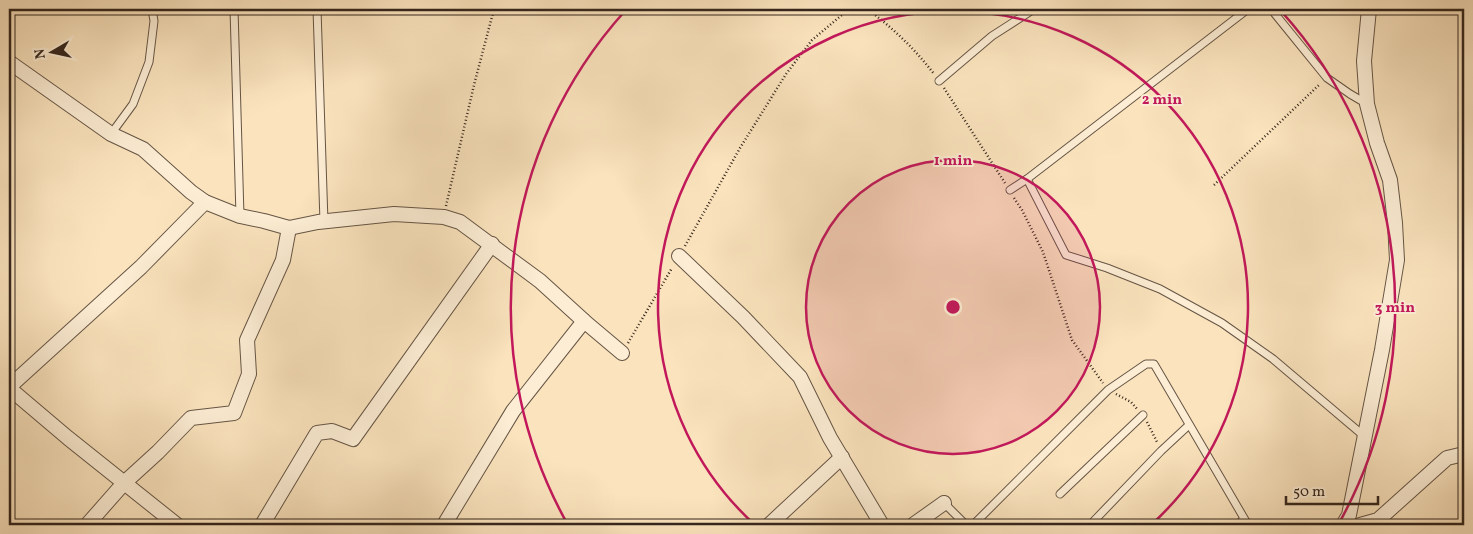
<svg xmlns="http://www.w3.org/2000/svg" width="1473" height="534" font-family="Vollkorn,serif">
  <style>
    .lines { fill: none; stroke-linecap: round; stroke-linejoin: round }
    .lane-casing { stroke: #665545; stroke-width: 9 }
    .street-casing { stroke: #665545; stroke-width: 16 }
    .path { stroke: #35261d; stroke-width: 2.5; stroke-dasharray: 1 2.5; stroke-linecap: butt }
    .lane { stroke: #fcedd4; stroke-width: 7 }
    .street { stroke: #fcedd4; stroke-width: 14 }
    .ring { fill: none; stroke: #c2185b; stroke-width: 2.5 }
    .centre { fill: #c2185b; stroke: #fcedd4; stroke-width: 2.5 }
    .ring-label { font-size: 15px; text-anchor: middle; font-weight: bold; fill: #c2185b; stroke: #fcedd4; stroke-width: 4; stroke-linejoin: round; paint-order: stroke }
  </style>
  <rect width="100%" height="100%" fill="#fae3bd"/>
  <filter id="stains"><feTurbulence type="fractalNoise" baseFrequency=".004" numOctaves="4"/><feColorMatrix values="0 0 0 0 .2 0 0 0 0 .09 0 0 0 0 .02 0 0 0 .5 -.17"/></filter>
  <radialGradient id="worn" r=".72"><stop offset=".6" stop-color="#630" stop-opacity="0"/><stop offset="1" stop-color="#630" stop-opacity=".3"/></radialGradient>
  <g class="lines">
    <g class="lane-casing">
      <g id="lane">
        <polyline points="234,9 240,216"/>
        <polyline points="317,9 324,222"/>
        <polyline points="1271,9 1327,78 1350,94 1367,104"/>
        <polyline points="939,81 992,36 1034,9"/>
        <polyline points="111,134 133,104 149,62 154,21 152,9"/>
        <polyline points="1027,179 1066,255 1107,268 1160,289 1222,323 1273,359 1364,436"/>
        <polyline points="1010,190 1027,179 1248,9"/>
        <polyline points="1060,494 1143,415"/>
        <polyline points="944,503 966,525"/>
        <polyline points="973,525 1108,390 1146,364 1154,364 1248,525"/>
        <polyline points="1090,525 1161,451 1189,425"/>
        <polyline points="1237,525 1244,519"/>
      </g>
    </g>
    <g class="street-casing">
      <g id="street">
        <polyline points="9,62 111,134 143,149 191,192 205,202 240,216 264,221 289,228 318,222 394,214 444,217 460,222 540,281 584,321 622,353"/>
        <polyline points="679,256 743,317 800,377 830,438 882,525"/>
        <polyline points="9,387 141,267 205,202"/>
        <polyline points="9,388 68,438 177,525"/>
        <polyline points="87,525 124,483 158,452 191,418 234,413 249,374 247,340 283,260 289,228"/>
        <polyline points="262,525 317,433 332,431 353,439 492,244"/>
        <polyline points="444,525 513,411 584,321"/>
        <polyline points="769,525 842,457"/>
        <polyline points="913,525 944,503"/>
        <polyline points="1343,525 1349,515 1382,350 1397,260 1395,223 1390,180 1377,143 1367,104 1364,61 1369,9"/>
        <polyline points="1360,525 1378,520 1447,458 1464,454"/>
      </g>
    </g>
    <g class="path">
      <path d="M 867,9 C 892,27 915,49 934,74"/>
      <polyline points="944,88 1005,183"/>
      <polyline points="1214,185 1320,84"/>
      <polyline points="1014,198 1022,210 1043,252 1072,340 1103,383"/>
      <polyline points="446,206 474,85 494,9"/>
      <polyline points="685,246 740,148 786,74 812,40 843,14 847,9"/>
      <polyline points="628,343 672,268"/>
      <polyline points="1116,394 1131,402 1138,410"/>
      <polyline points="1147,422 1157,442"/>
    </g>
    <use href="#lane" class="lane"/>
    <use href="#street" class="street"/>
  </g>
  <circle cx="953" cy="307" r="147" fill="#c2185b" fill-opacity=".12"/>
  <g class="ring">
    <circle cx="953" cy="307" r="147"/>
    <path d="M754 524A295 295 0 1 1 1152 524"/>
    <path d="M568 525A442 442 0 0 1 625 11M1281 11A442 442 0 0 1 1338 525"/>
  </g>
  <circle cx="953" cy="307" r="8" class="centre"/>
  <g class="ring-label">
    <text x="1162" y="104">2 min</text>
    <text x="953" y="165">1 min</text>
    <text x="1395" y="312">3 min</text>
  </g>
  <rect width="1473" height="534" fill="none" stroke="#fae3bd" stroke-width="30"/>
  <rect x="10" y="10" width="1453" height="514" fill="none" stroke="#35261d" stroke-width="2.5"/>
  <rect x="15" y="15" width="1443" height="504" fill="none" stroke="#35261d"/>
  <g transform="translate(52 52) rotate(261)" stroke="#fcedd4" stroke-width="4" paint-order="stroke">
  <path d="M0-4L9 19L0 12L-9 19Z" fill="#35261d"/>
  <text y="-8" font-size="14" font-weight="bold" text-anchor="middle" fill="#35261d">N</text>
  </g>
  <path d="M1286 496v8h92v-8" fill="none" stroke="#35261d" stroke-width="2.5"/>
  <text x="1293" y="496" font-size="15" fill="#35261d" stroke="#fcedd4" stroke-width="4" paint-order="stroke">50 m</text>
  <rect width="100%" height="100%" filter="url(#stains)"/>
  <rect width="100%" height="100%" fill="url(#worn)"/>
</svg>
